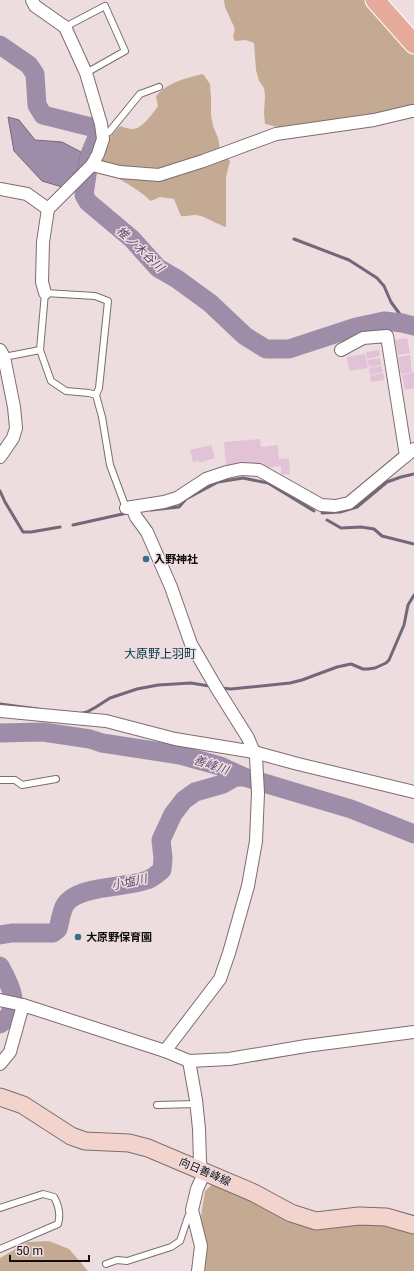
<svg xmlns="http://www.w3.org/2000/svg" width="414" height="1271" font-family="Roboto,'Noto Sans JP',sans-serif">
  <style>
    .forest { fill: #c4aa92 }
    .water { fill: #9e8da9; stroke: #74677a }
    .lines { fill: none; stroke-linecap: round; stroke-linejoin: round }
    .stream { stroke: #74677a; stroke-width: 3 }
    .river { stroke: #9e8da9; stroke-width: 19 }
    .building { fill: #e2c2d6 }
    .service-casing { stroke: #7c6d6f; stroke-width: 8 }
    .minor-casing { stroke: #7c6d6f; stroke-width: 14 }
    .secondary-casing { stroke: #7c6d6f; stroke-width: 19 }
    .primary-casing { stroke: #fff; stroke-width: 21 }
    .service { stroke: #fff; stroke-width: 6 }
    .minor { stroke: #fff; stroke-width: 12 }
    .secondary { stroke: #f2d4cc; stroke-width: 17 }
    .primary { stroke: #e6aa9a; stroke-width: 19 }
    .poi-dot { fill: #347087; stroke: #eddddf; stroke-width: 1.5 }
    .labels { text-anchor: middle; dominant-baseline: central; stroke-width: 3; stroke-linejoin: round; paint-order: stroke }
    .poi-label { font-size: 11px; font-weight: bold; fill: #120d0e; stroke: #eddddf; text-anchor: start }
    .street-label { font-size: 11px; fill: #120d0e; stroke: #eddddf }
    .water-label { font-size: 12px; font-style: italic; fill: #624873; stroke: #eddddf }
    .neighbourhood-label { font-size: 12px; fill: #003547; stroke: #eddddf }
  </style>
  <rect width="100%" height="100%" fill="#eddddf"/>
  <g class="forest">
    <polygon points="224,0 371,0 414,45 414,111 301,126 278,127 265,124 264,113 265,96 264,88 259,81 256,70 254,43 246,40 235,41 233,37 235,29 225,7"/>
    <path d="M 203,74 L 210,84 L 211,98 L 211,115 L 213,126 L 218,138 L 220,149 L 225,156 L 230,161 L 226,177 L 226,227 C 218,225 202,214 194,215 C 189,215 186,217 181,216 L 174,199 L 160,197 L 151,201 C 135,186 115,177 96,166 L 107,140 L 120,126 C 124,127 129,129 133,129 C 142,129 153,113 158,106 L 156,96 C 168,82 186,78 203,74 Z"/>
    <polygon points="215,1182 310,1225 383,1222 414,1231 414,1271 201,1271 204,1255 201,1216 205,1191"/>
    <polygon points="49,1241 69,1249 88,1271 0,1271 0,1258 28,1242"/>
  </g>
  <polygon class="water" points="8,117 19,120 35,140 62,142 81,152 78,169 62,187 42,181 14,151"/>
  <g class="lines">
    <g class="stream">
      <polyline points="294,239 349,260 377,278 384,286 391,302 407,324"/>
      <polyline points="0,491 5,502 23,532 31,532 60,527"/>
      <polyline points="151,510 179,507 186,499 218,482 243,478 268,483 314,511"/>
      <polyline points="322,513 340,512 357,507 387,482 401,477 414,474"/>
      <polyline points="327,520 341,528 361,527 374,529 382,536 414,544"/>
      <polyline points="73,525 127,513"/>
      <polyline points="221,688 231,689 290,683 302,680 337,667 351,664 363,669 368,669 375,668 386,663 389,660 404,625 408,605 414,595"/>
      <polyline points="0,704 38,709"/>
      <polyline points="79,714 87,712 96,707 110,698 137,689 158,685 191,683 209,686"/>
    </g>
    <g class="river">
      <polyline points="0,45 29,65 35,74 37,105 43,115 95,128 98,135 90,154 84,195 88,202 132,239 158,268 177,279 210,303 245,336 266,349 289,349 356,327 384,321 402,323 414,326"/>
      <polyline points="0,733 43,732 90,739 102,743 180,755 220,766 244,777 351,809 414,834"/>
      <path d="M 0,935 L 12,933 L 53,933 L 58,929 C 60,922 61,912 65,905 C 77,885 127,888 147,880 C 153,878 157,874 162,870 L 163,858 L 161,840 L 173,814 L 180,805 L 184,800 L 195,792 L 223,784 L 235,777 L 244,777"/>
      <path d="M 0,966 C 11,986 23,1008 0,1024"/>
    </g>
  </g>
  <g class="building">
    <polygon points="407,338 410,353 398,355 395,340"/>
    <polygon points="379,350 380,356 367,359 366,352"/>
    <polygon points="365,354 368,368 349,371 347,357"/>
    <polygon points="410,355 412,372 401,374 398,357"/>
    <polygon points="380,358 381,365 369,367 367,360"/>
    <polygon points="381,366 383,372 370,375 369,368"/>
    <polygon points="414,372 414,388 405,390 402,375"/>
    <polygon points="383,373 384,380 371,382 370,376"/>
    <polygon points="260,439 261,447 278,445 279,459 289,458 290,474 281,475 281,466 263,468 263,463 226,466 224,442"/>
    <polygon points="211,445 215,458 199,463 199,460 193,462 190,450"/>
  </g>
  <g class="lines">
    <g class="service-casing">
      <g id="service">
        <polyline points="65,27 105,6 125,51 86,73"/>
        <polyline points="102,134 109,132 140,94 159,87"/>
        <polyline points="4,357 40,350"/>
        <polyline points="96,395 99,388 108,301 95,296 45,293 40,350 51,381 66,391 89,393 96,395 102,417 110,465 126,508"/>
        <polyline points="0,780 15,780 22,785 56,779"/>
        <polyline points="157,1105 197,1104"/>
        <path d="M 0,1208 L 43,1194 L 54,1197 C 59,1206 61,1214 58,1224 L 0,1249"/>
        <polyline points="106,1264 117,1260 127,1261 171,1247 180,1241 188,1217 191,1212"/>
      </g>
    </g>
    <g class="minor-casing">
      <g id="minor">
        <polyline points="32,0 35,6 65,27 86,73 101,124 103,139 98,154 92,165 48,209 43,242 42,282 45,293"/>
        <polyline points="92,165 120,172 159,175 203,161 276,134 374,120 412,111 414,111"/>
        <polyline points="0,189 27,194 48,209"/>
        <polyline points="0,350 4,357 14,407 16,428 13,438 0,457"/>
        <polyline points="341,350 363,338 387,336 406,456"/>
        <polyline points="132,507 136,517 147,532 171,587 191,644 216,687 248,738 256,757 258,793 256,841 248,886 229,953 220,979 165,1051"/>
        <polyline points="126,508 164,502 177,498 206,479 227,472 241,469 259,470 321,505 335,506 349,503 414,449"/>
        <polyline points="0,711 106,721 175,739 254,752 298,764 414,792"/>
        <polyline points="0,1000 23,1005"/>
        <polyline points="189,1061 196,1100 199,1129 200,1162 202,1171 202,1178 197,1189 192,1210 201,1246 198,1271"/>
        <polyline points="0,1064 10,1052 23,1005 165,1051 189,1061 229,1059 306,1046 414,1032"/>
      </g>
    </g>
    <g class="secondary-casing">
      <polyline id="secondary" points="0,1097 23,1105 71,1136 85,1141 129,1143 148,1148 254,1193 291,1213 316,1221 359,1216 386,1217 414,1225"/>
    </g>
    <g class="primary-casing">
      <polyline id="primary" points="375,0 414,44"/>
    </g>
    <use href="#service" class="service"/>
    <use href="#minor" class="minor"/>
    <use href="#secondary" class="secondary"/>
    <use href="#primary" class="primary"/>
  </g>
  <g class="poi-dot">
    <circle cx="146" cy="559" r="4"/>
    <circle cx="78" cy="937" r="4"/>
  </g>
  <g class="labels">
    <g class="poi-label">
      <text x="154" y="559">入野神社</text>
      <text x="86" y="937">大原野保育園</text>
    </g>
    <g class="street-label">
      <text transform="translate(205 1172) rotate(23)">向日善峰線</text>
    </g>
    <g class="water-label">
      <text transform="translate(140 249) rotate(43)">椎ノ木谷川</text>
      <text transform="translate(211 765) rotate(18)">善峰川</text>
      <text transform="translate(129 882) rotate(-12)">小塩川</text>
    </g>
    <g class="neighbourhood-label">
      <text x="160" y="654">大原野上羽町</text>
    </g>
  </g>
  <path d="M10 1255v6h79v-6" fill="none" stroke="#120d0e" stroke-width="2"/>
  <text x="16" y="1255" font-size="12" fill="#120d0e" stroke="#eddddf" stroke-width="3" paint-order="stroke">50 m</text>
</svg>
